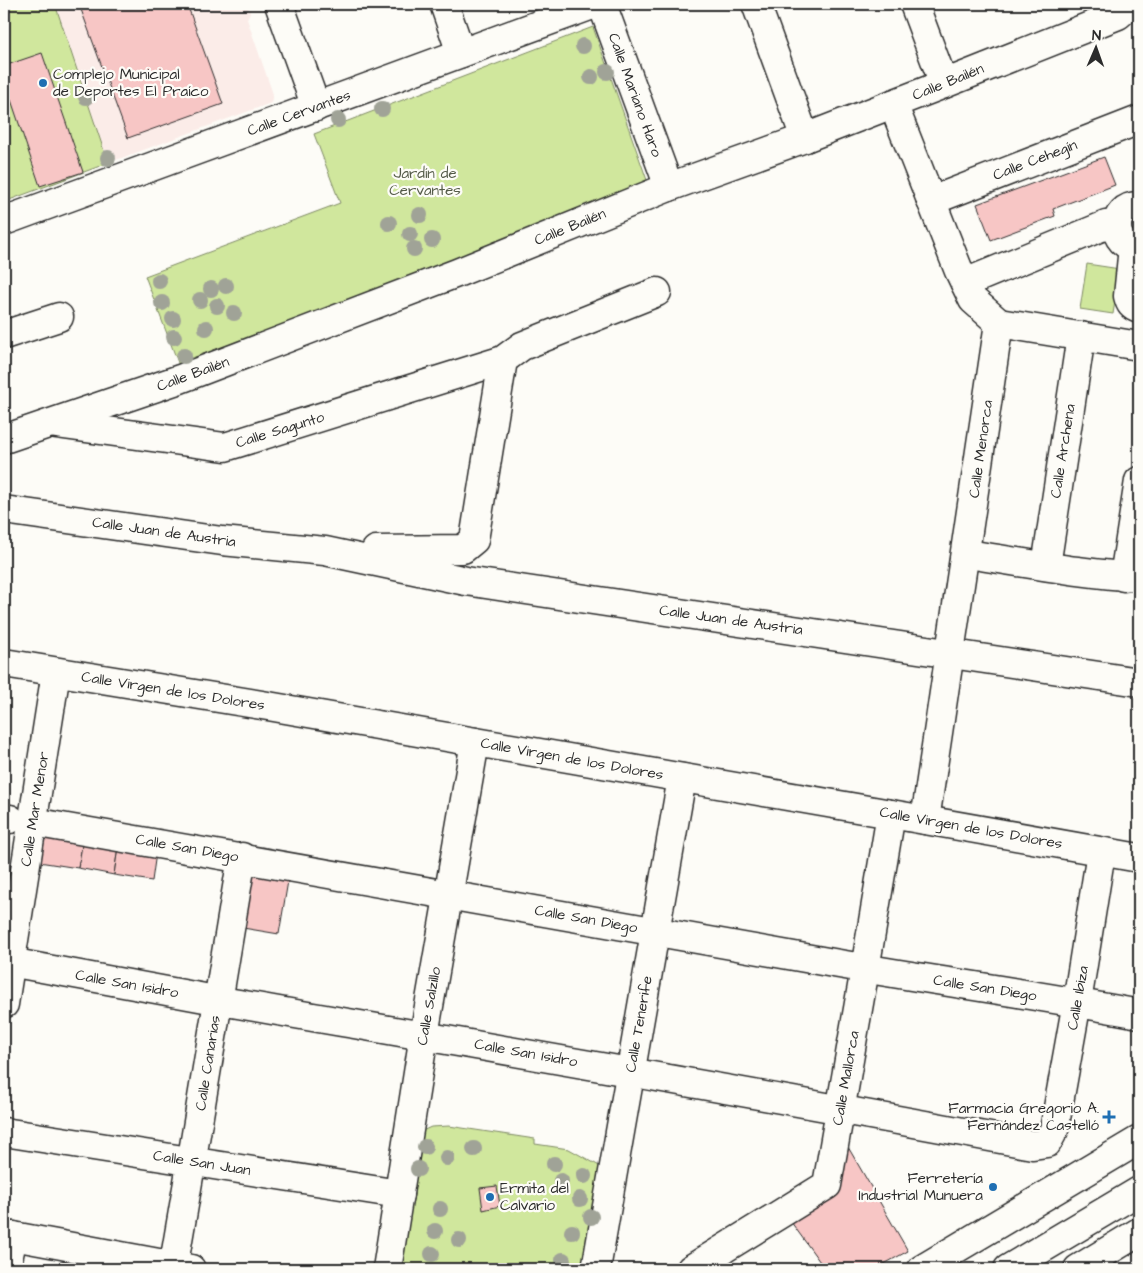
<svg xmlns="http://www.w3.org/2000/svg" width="1143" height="1273" font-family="'Architects Daughter',sans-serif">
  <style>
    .built { fill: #fbece8 }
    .green { fill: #d0e79d; stroke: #7e8964 }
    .building { fill: #f7c6c5; stroke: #2b2b2b }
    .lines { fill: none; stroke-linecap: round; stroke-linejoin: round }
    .minor-casing { stroke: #2b2b2b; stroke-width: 31 }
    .major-casing { stroke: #2b2b2b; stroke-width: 31 }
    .minor { stroke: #fdfcf7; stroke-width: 28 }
    .major { stroke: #fdfcf7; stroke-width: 28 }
    .tree { fill: #a0a397 }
    .poi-dot { fill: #1f6fb2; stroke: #fdfcf7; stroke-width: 2 }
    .labels { text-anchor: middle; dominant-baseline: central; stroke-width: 4.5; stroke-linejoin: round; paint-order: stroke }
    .poi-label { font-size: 15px; fill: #2b2b2b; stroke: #fdfcf7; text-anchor: start }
    .street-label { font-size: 15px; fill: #2b2b2b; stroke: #fdfcf7 }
    .park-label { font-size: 15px; fill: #545a48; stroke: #fdfcf7 }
  </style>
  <rect width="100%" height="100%" fill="#fdfcf7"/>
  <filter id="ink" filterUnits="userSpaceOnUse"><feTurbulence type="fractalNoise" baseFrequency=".02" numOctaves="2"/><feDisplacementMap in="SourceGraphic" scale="10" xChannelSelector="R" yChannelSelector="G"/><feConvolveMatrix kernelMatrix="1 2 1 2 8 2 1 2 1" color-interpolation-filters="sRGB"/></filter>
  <g filter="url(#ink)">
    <polygon class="built" points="55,4 247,4 250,12 247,19 273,94 271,103 108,163"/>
    <g class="green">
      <polygon points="4,4 55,4 108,163 4,202"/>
      <polygon points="593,27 648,183 180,368 145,276 340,203 314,134"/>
      <polygon points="1087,264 1120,269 1113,314 1080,309"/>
      <polygon points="449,1126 535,1139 535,1144 569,1149 603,1168 583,1269 401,1269 422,1131 431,1127"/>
    </g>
    <g class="building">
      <polygon points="79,4 187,4 223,104 128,138"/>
      <polygon points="42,53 83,172 40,186 4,79 4,66"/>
      <polygon points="1104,157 1115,185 1053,209 1055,216 991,240 977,204"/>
      <polygon points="44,833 83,840 78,868 39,862"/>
      <polygon points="83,840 118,847 114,875 78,868"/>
      <polygon points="118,847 156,853 152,881 114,875"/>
      <polygon points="261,870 289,875 279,934 243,928 250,878"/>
      <polygon points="848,1147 908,1251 875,1269 825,1269 791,1222 840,1189"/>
      <polygon points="497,1186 500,1206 483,1210 480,1188"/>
    </g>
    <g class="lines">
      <g class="minor-casing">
        <g id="minor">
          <polyline points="279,4 316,107"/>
          <polyline points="444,4 461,53"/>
          <polyline points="602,4 669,187"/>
          <polyline points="756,4 805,138"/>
          <polyline points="914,4 944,84"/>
          <polyline points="893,104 959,271 973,300 999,323"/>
          <polyline points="931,201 1139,120"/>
          <path d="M 1139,206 C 1110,205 1109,248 1139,247"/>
          <polyline points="4,221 595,4"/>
          <path d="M 1133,247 L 1128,296 C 1130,304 1132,307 1139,309"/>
          <polyline points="965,283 1106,225 1117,224"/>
          <polyline points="999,323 1139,346"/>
          <polyline points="4,335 59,317"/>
          <polyline points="56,424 225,447 503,360 522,346 657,292"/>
          <polyline points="4,439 180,379 457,273 669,187 805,138 944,84 1118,15 1131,4"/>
          <polyline points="4,510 222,541 325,551 466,581 1139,682"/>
          <polyline points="376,550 463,549 474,540 503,360"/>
          <path d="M 966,554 C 1022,562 1082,574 1139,577"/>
          <polyline points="1046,566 1081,336"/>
          <polyline points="1124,577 1139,481"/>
          <polyline points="4,663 268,706 891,814 1139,858"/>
          <polyline points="4,818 10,819"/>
          <polyline points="925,820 999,323"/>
          <path d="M 33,822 C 292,866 551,913 811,959 C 920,979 1030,993 1139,1014"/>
          <path d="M 4,961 C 76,974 148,988 221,1001 C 492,1048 763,1094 1033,1145 L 1047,1143 L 1054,1130 L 1077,1002 L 1101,852"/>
          <polyline points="4,1004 56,672"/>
          <polyline points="4,1132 399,1194"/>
          <polyline points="4,1236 13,1236 191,1269"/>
          <polyline points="6,1269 13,1236"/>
          <path d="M 173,1269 C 197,1132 219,995 242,857"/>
          <polyline points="387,1269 424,1035 475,742"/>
          <polyline points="596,1269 682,778"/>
          <polyline points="691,1269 827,1185 865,969 891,814"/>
          <polyline points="922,1269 1139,1140"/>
        </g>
      </g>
      <g class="major-casing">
        <g id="major">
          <polyline points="1008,1269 1139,1191"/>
          <polyline points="1078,1269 1139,1232"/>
        </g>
      </g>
      <use href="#minor" class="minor"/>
      <use href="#major" class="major"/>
    </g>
    <g class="tree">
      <circle cx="583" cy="46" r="8"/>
      <circle cx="607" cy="72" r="8"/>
      <circle cx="591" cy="77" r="8"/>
      <circle cx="86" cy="97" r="8"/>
      <circle cx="382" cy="109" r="8"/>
      <circle cx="338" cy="120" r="8"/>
      <circle cx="108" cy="158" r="8"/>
      <circle cx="420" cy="215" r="8"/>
      <circle cx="389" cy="223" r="8"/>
      <circle cx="410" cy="234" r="8"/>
      <circle cx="432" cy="240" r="8"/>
      <circle cx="414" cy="249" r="8"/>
      <circle cx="159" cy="281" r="8"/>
      <circle cx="226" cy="286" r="8"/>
      <circle cx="211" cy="289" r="8"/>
      <circle cx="200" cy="300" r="8"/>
      <circle cx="162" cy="303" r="8"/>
      <circle cx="217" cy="306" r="8"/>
      <circle cx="234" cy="313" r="8"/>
      <circle cx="173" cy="319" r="8"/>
      <circle cx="206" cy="328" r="8"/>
      <circle cx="174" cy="337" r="8"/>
      <circle cx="184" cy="356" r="8"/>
      <circle cx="425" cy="1147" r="8"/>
      <circle cx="474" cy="1149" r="8"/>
      <circle cx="447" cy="1158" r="8"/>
      <circle cx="554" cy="1164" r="8"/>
      <circle cx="418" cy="1169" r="8"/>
      <circle cx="584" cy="1176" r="8"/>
      <circle cx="561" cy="1181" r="8"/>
      <circle cx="580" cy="1199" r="8"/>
      <circle cx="440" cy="1209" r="8"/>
      <circle cx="591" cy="1217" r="8"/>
      <circle cx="435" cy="1231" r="8"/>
      <circle cx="572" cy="1232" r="8"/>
      <circle cx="459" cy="1240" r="8"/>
      <circle cx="432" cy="1254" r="8"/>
      <circle cx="563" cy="1260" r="8"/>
    </g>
  </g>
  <g class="poi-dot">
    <circle cx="43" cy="83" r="5"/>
    <path d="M1106.5 1109.5h5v5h5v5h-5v5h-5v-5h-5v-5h5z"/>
    <circle cx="993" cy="1187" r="5"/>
    <circle cx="490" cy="1197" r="5"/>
  </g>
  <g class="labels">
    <g class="poi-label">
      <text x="53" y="74">Complejo Municipal<tspan x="53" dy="17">de Deportes El Praíco</tspan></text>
      <text x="1099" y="1108" text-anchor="end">Farmacia Gregorio A.<tspan x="1099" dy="17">Fernández Castelló</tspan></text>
      <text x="983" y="1178" text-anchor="end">Ferretería<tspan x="983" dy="17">Industrial Munuera</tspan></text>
      <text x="500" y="1188">Ermita del<tspan x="500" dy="17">Calvario</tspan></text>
    </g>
    <g class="street-label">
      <text transform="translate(948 82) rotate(-22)">Calle Bailén</text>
      <text transform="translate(635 95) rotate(70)">Calle Mariano Haro</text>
      <text transform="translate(299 113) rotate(-20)">Calle Cervantes</text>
      <text transform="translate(1035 160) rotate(-21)">Calle Cehegín</text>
      <text transform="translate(570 227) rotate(-22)">Calle Bailén</text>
      <text transform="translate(193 374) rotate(-20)">Calle Bailén</text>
      <text transform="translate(280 430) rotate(-17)">Calle Sagunto</text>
      <text transform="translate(981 449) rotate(-82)">Calle Menorca</text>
      <text transform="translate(1063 451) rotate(-81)">Calle Archena</text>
      <text transform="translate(164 532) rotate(8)">Calle Juan de Austria</text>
      <text transform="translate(731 620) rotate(8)">Calle Juan de Austria</text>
      <text transform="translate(173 691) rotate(9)">Calle Virgen de los Dolores</text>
      <text transform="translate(572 759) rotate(10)">Calle Virgen de los Dolores</text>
      <text transform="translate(35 809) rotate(-81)">Calle Mar Menor</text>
      <text transform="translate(971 828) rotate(10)">Calle Virgen de los Dolores</text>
      <text transform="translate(187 848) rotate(10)">Calle San Diego</text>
      <text transform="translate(586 919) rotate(10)">Calle San Diego</text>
      <text transform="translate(127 984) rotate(10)">Calle San Isidro</text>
      <text transform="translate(985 988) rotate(9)">Calle San Diego</text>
      <text transform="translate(1078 998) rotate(-80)">Calle Ibiza</text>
      <text transform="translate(429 1006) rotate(-80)">Calle Salzillo</text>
      <text transform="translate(639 1024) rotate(-80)">Calle Tenerife</text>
      <text transform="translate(526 1053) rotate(10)">Calle San Isidro</text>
      <text transform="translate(208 1063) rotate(-81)">Calle Canarias</text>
      <text transform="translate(846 1078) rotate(-80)">Calle Mallorca</text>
      <text transform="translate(202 1163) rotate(9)">Calle San Juan</text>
    </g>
    <g class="park-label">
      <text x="425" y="173">Jardín de<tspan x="425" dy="17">Cervantes</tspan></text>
    </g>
  </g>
  <rect width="1143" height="1273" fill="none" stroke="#fdfcf7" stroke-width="20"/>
  <rect x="10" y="10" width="1123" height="1253" fill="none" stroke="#2b2b2b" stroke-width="2" filter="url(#ink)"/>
  <g transform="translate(1096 48) rotate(2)" stroke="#fdfcf7" stroke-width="4" paint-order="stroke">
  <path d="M0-4L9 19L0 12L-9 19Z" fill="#2b2b2b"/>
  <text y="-8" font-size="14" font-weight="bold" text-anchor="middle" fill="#2b2b2b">N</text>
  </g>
</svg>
